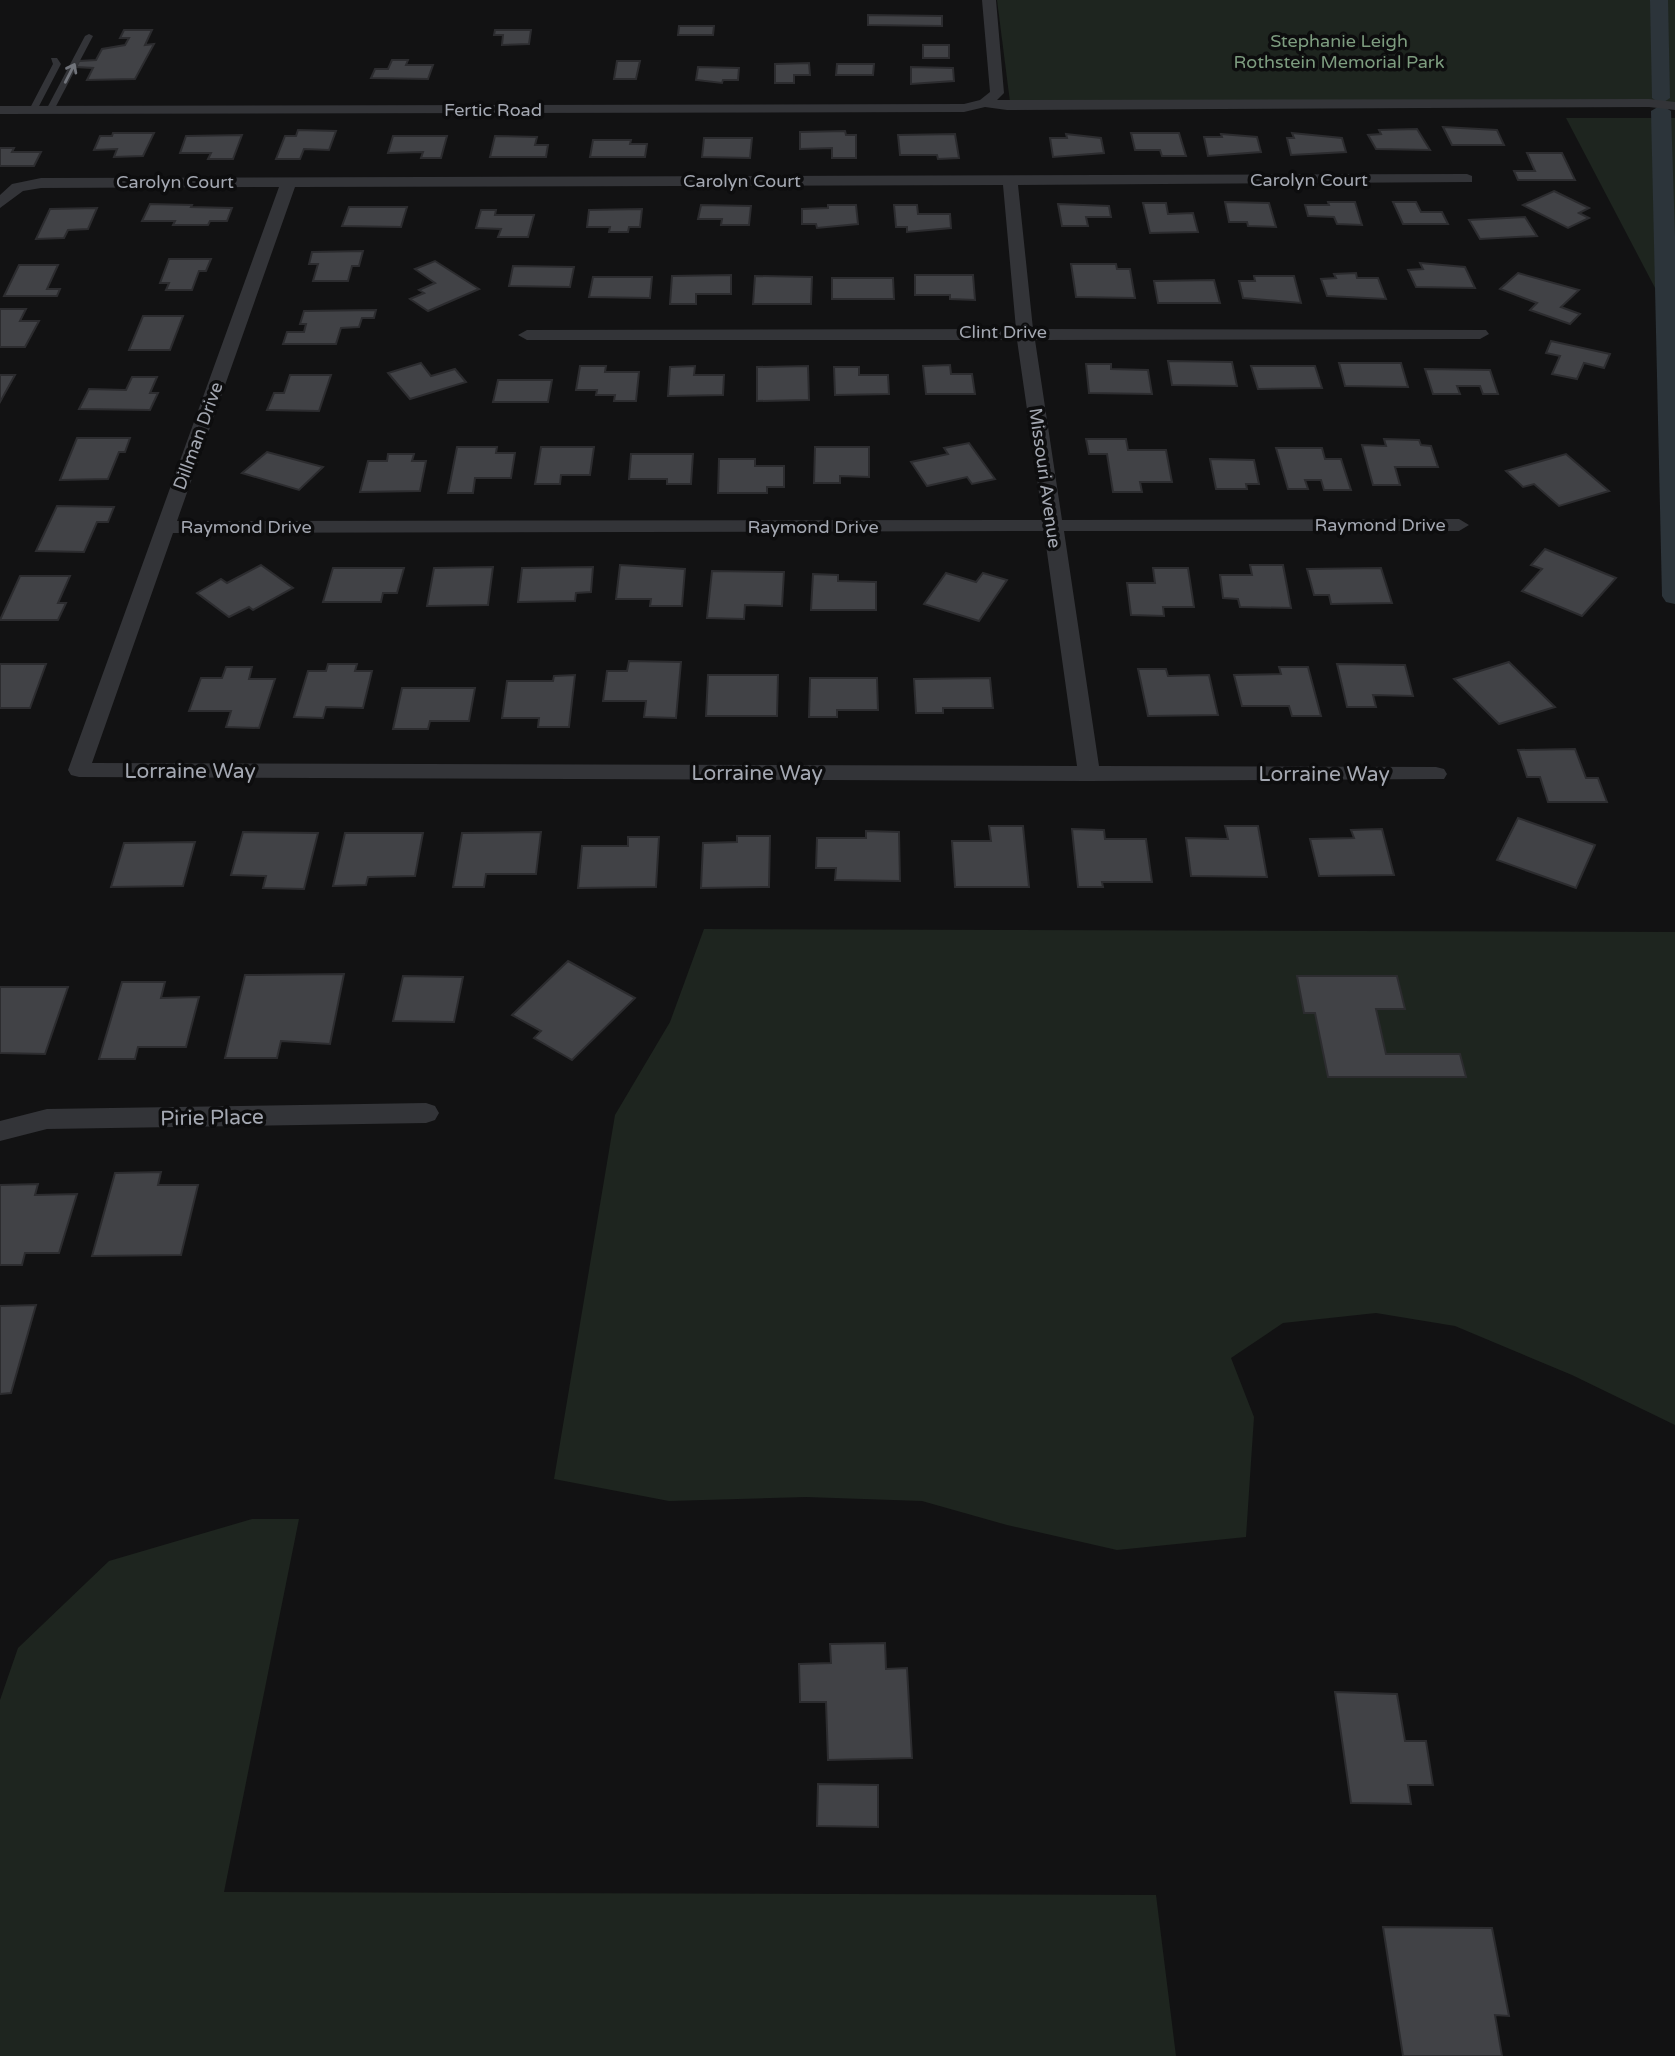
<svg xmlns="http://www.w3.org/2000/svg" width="1675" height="2056" font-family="'Varela Round',sans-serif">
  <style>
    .green { fill: #1e251f }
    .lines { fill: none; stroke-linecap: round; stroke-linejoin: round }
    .canal { fill: #2c343a; fill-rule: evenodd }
    .building { fill: #414246; stroke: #2c2c2f; stroke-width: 2 }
    .lane { fill: #333438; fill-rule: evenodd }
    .street { fill: #333438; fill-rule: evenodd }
    .oneway { stroke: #71747b }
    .labels { text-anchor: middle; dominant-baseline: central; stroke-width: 7; stroke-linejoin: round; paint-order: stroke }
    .far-park-label { font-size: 18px; fill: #7d9c7f; stroke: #0d0d0e }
    .far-street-label { font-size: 18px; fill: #a4a8b2; stroke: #0d0d0e }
    .street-label { font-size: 21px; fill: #a4a8b2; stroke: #0d0d0e }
  </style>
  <rect width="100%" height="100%" fill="#121213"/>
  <g class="green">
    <polygon points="997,0 1675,0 1675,103 1010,102"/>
    <polygon points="1566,118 1675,118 1675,326"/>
    <polygon points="704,929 1675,932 1675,1425 1572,1375 1455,1326 1376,1313 1283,1323 1231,1358 1254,1417 1246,1537 1117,1550 1007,1525 922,1501 806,1497 669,1501 554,1479 615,1115 670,1022"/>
    <polygon points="252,1519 299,1519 224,1892 1156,1895 1176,2056 0,2056 0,1700 18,1648 109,1561"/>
  </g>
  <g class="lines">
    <g class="canal">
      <polygon points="1650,0 1668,0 1670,98 1661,104 1652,98"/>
      <polygon points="1661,105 1671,111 1675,236 1675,604 1666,602 1662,596 1651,111"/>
    </g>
  </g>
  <g class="building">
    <polygon points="868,15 942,16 942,26 868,25"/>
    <polygon points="679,26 714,26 713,35 678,35"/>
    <polygon points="124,30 152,30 145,45 154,44 135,79 87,80 93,68 76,67 79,61 96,60 102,49 125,45 129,38 120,38"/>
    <polygon points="495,30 531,30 529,44 502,45 503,35 494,35"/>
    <rect x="923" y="45" width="26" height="13"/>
    <polygon points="392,60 408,60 406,65 433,65 428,79 371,78 375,69 388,69"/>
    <polygon points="617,61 640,61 636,79 614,79"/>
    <polygon points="809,63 810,75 794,75 794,83 775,83 775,64"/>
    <polygon points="837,64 874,64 873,75 836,75"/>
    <polygon points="698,67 739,68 738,80 723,80 722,83 696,80"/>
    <polygon points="911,67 953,68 954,81 911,84"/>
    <polygon points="1443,127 1497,130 1504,145 1452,145"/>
    <polygon points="1417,129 1430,150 1376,149 1368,135 1381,134 1379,130"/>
    <polygon points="298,130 336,131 329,150 304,149 300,159 276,159 285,136 296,136"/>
    <polygon points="845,131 846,135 856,135 856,158 832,158 832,148 800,149 800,132"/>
    <polygon points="113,133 154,133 143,156 114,157 117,149 94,150 100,136 112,136"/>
    <polygon points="1131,133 1179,133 1186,156 1162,156 1160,150 1135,150"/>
    <polygon points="1292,133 1342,138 1346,152 1291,155 1287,138 1294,138"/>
    <polygon points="955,134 959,158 938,159 937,155 900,155 898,135"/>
    <polygon points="1066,134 1101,138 1104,153 1053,157 1050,138 1067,138"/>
    <polygon points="1221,134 1257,137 1261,152 1208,156 1204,137 1222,137"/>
    <polygon points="242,135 233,159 208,159 211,153 180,153 186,136"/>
    <polygon points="393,136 447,136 441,158 421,158 423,152 388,153"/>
    <polygon points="495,136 537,137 535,145 548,145 546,157 490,157"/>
    <polygon points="704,138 752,138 750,158 702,157"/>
    <polygon points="593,140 631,140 630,144 647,144 645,157 590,157"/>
    <polygon points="0,148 14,148 12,152 41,152 34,166 0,166"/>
    <polygon points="1527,153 1562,153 1575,180 1518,180 1514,171 1535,171"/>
    <polygon points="1554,191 1589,208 1579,213 1589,218 1568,228 1523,205"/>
    <polygon points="1225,202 1269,203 1276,227 1248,226 1247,222 1229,222"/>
    <polygon points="1328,202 1355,202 1362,225 1337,224 1334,217 1308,216 1305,205 1329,205"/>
    <polygon points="1393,202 1416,202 1421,212 1442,212 1448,224 1403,224"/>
    <polygon points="1143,203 1166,203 1168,214 1193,213 1198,232 1150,233"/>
    <polygon points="150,204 192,205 191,207 232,208 227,221 210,221 208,225 173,225 175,221 142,221"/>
    <polygon points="1058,204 1109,206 1111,217 1086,217 1088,226 1062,226"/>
    <polygon points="701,205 751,206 749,225 721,225 722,219 698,219"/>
    <polygon points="828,205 856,205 858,224 817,228 816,224 802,224 802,209 828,208"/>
    <polygon points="894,205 917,205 918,214 950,214 951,228 907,232 907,227 896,227"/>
    <polygon points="349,207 407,207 401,227 342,226"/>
    <polygon points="97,208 88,229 68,230 64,238 36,239 50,209"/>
    <polygon points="642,209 640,227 629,227 628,232 609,232 610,227 587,227 589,210"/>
    <polygon points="481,210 496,210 495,215 534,215 528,237 498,237 501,229 476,228"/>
    <polygon points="1525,217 1537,236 1480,239 1469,220"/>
    <polygon points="363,251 359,266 352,266 348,281 313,281 318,264 309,264 312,252"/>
    <polygon points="169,259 211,259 206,271 199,271 192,290 166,290 169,283 160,283"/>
    <polygon points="435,261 479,289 428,311 410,299 424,293 419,290 435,283 415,269"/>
    <polygon points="1420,263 1465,267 1475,288 1416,287 1408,270 1423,269"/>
    <polygon points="1071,264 1116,264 1117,269 1130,269 1135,298 1076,297"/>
    <polygon points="19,265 58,265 47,289 60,289 57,296 4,296"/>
    <polygon points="513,266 574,267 570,287 509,286"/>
    <polygon points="1356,273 1357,278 1378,278 1386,299 1327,296 1321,279 1336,278 1334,274"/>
    <polygon points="1518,273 1579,290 1561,307 1580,314 1570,324 1530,310 1537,303 1500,289"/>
    <polygon points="731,275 731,294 696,294 696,304 670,304 672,276"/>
    <polygon points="915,275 973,275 975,300 950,299 950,295 915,295"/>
    <polygon points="755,276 812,277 811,304 753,304"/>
    <polygon points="1254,276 1294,276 1301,303 1243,298 1239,281 1255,281"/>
    <polygon points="593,277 652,277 650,298 589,297"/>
    <polygon points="832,278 893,278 894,299 832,299"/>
    <polygon points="1214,280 1220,303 1158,303 1154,281"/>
    <polygon points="0,309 26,309 20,321 39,321 25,347 0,347"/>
    <polygon points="376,310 374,318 362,318 359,327 341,328 336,344 283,344 287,332 304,332 306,324 300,324 304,311"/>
    <polygon points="143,316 183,316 170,350 129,350"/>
    <polygon points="1551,341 1610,354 1604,368 1584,363 1577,379 1552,374 1560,356 1546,353"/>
    <polygon points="1168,361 1232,362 1237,386 1172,385"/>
    <polygon points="421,363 431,376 455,369 466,382 410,399 388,373"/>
    <polygon points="1339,363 1401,363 1408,387 1345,386"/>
    <polygon points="1086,364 1111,364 1111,369 1148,370 1152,394 1089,393"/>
    <polygon points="950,365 951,374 972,374 975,394 926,394 923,366"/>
    <polygon points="580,366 606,366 605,372 639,372 636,401 614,401 615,395 596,395 597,390 576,390"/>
    <polygon points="695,366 694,375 724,375 723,395 668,396 670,367"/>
    <polygon points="808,366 809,400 757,401 757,367"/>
    <polygon points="1251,366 1315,366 1322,388 1258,389"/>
    <polygon points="834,367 859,367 859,375 888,375 889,394 835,395"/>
    <polygon points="1425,369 1490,370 1498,394 1483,394 1480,386 1457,386 1460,394 1433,394"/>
    <polygon points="0,375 15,375 0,402"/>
    <polygon points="290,375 331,375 319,411 267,410 274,393 284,393"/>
    <polygon points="132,377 157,377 150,393 158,393 150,410 79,409 89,389 126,390"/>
    <polygon points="498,380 552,380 548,402 493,402"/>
    <polygon points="77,438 130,438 125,452 119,452 108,479 60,480"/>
    <polygon points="1086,439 1126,439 1128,450 1166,450 1172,482 1140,482 1142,492 1113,492 1107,454 1089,454"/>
    <polygon points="1384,439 1419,440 1421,445 1431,446 1438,467 1395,467 1400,485 1373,485 1362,445 1386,446"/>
    <polygon points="969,443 995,479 972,484 967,477 927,486 911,462 948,454 944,448"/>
    <polygon points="457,447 497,447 496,453 515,453 511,478 475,478 473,493 448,493"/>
    <polygon points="541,447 594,447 590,475 561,475 560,484 535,484"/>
    <polygon points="815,447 869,447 869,477 840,476 840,483 814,483"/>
    <polygon points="1276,448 1322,448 1325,459 1341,459 1351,490 1324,490 1321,480 1305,480 1308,489 1288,489"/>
    <polygon points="267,452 323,467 299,490 242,473"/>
    <polygon points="388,454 414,454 412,461 426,461 420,491 360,492 368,461 387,461"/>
    <polygon points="631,454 693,454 691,484 667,484 667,479 629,479"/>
    <polygon points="1566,454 1609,491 1559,506 1534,484 1523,487 1506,471"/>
    <polygon points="719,459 755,459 755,466 784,466 784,487 767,487 767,493 718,493"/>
    <polygon points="1210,459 1254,460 1259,484 1246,484 1247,489 1216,489"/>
    <polygon points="57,506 114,507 108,522 97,522 84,552 36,551"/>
    <polygon points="1545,549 1616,578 1582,616 1522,591 1542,569 1531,565"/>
    <polygon points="261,565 293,588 253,610 249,607 229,617 197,593 221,579 227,583"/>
    <polygon points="620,565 685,569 682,606 650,606 651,599 616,599"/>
    <polygon points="1250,565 1283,565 1291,608 1240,607 1238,599 1223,598 1220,575 1252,575"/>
    <polygon points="493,567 488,605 427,606 434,568"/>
    <polygon points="593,567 591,592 576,593 575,601 518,602 522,568"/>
    <polygon points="333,568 404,568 397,593 383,593 381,602 323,602"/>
    <polygon points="1153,568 1188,568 1194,607 1163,607 1164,616 1131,615 1127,583 1155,583"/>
    <polygon points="1381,568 1392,603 1331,604 1329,595 1314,595 1307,569"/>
    <polygon points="712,571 784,572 782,606 745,605 744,619 707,618"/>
    <polygon points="946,573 976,582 983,573 1007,580 979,621 924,604"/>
    <polygon points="813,574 838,575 838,581 876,582 876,610 811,610"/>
    <polygon points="20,576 70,576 58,603 66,603 58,620 0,620"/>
    <polygon points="629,661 681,662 676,718 644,717 646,701 603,701 607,671 627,671"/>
    <polygon points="1509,662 1555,707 1499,724 1454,679"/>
    <polygon points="0,664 46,664 30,708 0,708"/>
    <polygon points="328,664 357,664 355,671 372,671 363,708 326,707 323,718 294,717 308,671 326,671"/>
    <polygon points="1337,664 1405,665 1413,696 1373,695 1376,707 1347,707"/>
    <polygon points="226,667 252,667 249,679 275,679 259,728 226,727 231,711 189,711 201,678 222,678"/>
    <polygon points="1279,667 1308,667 1321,716 1292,716 1289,706 1242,706 1234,675 1281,674"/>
    <polygon points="1138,669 1166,669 1168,676 1209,675 1218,715 1148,716"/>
    <polygon points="575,675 569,727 538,727 539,718 502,718 507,681 553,681 554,676"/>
    <polygon points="708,675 778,675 777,716 706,716"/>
    <polygon points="810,678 877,678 878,710 837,710 837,717 809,717"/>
    <polygon points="990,678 993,708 943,708 943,713 916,713 914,679"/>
    <polygon points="402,688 475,688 469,721 430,721 428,729 393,729"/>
    <polygon points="1575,749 1586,778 1598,778 1607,802 1548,802 1540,777 1527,777 1518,750"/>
    <polygon points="1518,818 1595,845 1576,888 1497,860"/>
    <polygon points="989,826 1023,826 1029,887 955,887 952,841 991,841"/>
    <polygon points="1225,826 1258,826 1267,877 1191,876 1186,838 1228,839"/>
    <polygon points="1072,829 1104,830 1105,839 1146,839 1152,882 1102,882 1103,887 1078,887"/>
    <polygon points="1382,829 1394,875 1319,876 1310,839 1354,838 1351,830"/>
    <polygon points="866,831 899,832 900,881 835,880 836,868 816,868 817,838 866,838"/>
    <polygon points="243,832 318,833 304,889 263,888 266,876 231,875"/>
    <polygon points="541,832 536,874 486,874 484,887 453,887 462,833"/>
    <polygon points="345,833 423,833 415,876 368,877 366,885 333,886"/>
    <polygon points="737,836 770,836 769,887 701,888 703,843 737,842"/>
    <polygon points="628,837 659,837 656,887 578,888 582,846 628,846"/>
    <polygon points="195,842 183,886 111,887 124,843"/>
    <polygon points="568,961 635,998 572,1060 534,1038 541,1031 512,1015"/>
    <polygon points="344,974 330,1044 281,1041 277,1058 225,1058 245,975"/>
    <polygon points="403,976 463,977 454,1022 393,1021"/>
    <polygon points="1297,976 1397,976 1405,1009 1376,1009 1386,1054 1460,1054 1466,1077 1328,1077 1315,1013 1304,1013"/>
    <polygon points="122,982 165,982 161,998 199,997 186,1047 138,1047 135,1059 99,1059"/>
    <polygon points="0,987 68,987 45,1054 0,1053"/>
    <polygon points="161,1172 158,1185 198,1185 181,1255 92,1256 115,1173"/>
    <polygon points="38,1184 35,1195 77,1194 59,1253 25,1253 22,1265 0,1265 0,1185"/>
    <polygon points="36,1305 11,1393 0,1394 0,1306"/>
    <polygon points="885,1643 886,1669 907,1668 912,1758 828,1760 826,1702 800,1702 799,1664 831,1663 830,1644"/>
    <polygon points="1335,1692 1397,1694 1405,1741 1426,1741 1433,1785 1408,1785 1411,1804 1351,1803"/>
    <polygon points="818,1784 878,1785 878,1827 817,1826"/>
    <polygon points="1383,1927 1492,1928 1509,2016 1495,2015 1502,2056 1403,2056"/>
  </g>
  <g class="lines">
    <g class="lane">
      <polygon points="89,34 93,36 54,110 47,112 46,110 85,36"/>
      <polygon points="51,58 57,58 61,64 37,110 30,112 29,110 53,64"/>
    </g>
    <g class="street">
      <polygon points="982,0 996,0 1004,93 997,100 1649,99 1675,102 1675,110 1649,107 1007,110 985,107 964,112 0,114 0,106 964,104 980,100 990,92"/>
      <path d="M 1467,174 L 1472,176 L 1472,182 L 1018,185 L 1033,329 L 1486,330 L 1489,334 L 1480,339 L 1035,340 L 1062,520 L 1459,519 L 1469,525 L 1459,531 L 1064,531 L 1099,766 L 1436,767 L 1444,769 L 1447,774 L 1444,779 L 1089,781 L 79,777 L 71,775 L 68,770 L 279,187 L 41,188 L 23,191 L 0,208 L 0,195 L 12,184 L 41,178 ZM 1003,185 L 1016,329 L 527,330 L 518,335 L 527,340 L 1017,340 L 1043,520 L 177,521 L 295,187 ZM 1044,531 L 1077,766 L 92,763 L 173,533 Z"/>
      <polygon points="426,1103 435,1106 439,1113 435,1120 426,1123 47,1129 0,1141 0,1121 47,1109"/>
    </g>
  </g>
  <defs><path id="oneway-shaft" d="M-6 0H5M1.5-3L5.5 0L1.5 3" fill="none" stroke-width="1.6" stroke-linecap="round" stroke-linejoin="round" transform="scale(1.75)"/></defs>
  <use class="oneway" href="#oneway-shaft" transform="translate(70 73) rotate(-63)"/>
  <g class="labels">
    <g class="far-park-label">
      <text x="1339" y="41">Stephanie Leigh<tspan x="1339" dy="21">Rothstein Memorial Park</tspan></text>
    </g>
    <g class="far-street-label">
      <text x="493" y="110">Fertic Road</text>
      <text x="1309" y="180">Carolyn Court</text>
      <text x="742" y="181">Carolyn Court</text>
      <text x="175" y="182">Carolyn Court</text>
      <text x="1003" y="332">Clint Drive</text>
      <text transform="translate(198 436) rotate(-70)">Dillman Drive</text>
      <text transform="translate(1045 478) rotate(82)">Missouri Avenue</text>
      <text x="1380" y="525">Raymond Drive</text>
      <text x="246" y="527">Raymond Drive</text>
      <text x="813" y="527">Raymond Drive</text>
    </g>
    <g class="street-label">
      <text x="190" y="771">Lorraine Way</text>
      <text x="757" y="773">Lorraine Way</text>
      <text x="1324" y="774">Lorraine Way</text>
      <text transform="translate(212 1118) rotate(-1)">Pirie Place</text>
    </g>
  </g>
</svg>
